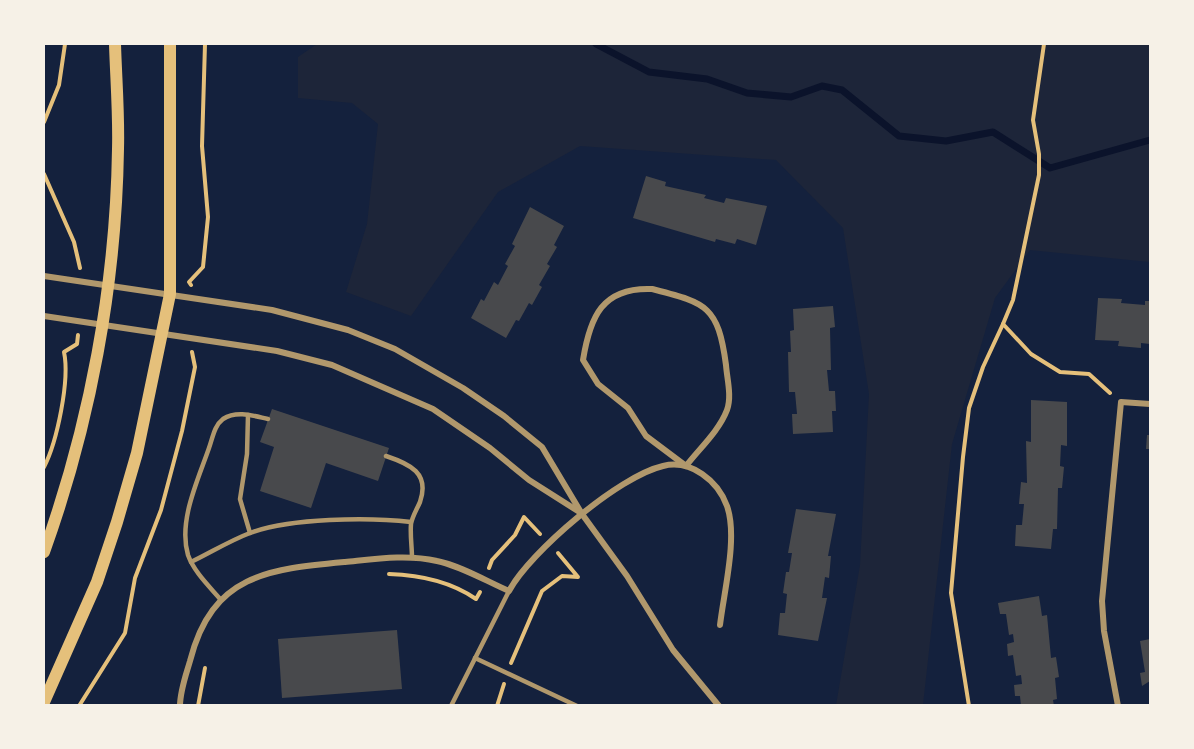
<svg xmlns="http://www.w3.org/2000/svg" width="1194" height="749" font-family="'Fira Sans Condensed',sans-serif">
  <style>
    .green { fill: #1d2539 }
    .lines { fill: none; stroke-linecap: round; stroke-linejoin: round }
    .stream { stroke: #0b132b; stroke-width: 7 }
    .building { fill: #48494c }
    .path { stroke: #e5c07b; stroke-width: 4 }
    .service { stroke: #b1986c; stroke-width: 4.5 }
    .minor { stroke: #b1986c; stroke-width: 6 }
    .secondary { stroke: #e5c07b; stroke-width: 12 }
  </style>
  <rect width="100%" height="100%" fill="#14213d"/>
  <polygon class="green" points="317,44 1150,44 1150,262 1030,250 995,298 952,444 923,705 836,705 860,565 869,394 843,228 776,160 580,146 498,192 411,316 346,292 367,224 378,124 352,103 298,98 298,57"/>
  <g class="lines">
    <polyline class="stream" points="596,44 649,72 707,79 747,93 791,97 822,86 842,90 899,136 946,141 993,132 1050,168 1150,140"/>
  </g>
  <g class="building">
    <polygon points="646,176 666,182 665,186 706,195 704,198 724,203 726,198 767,206 756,245 737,239 735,244 716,239 715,242 633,218"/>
    <polygon points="530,207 564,226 554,245 557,247 547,264 550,266 539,285 542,287 532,305 529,303 519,321 516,320 506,338 471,318 481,299 484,301 494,282 498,285 508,266 505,264 515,246 512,244"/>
    <polygon points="1098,298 1122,299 1121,303 1145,305 1145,301 1150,301 1150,344 1141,343 1141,348 1118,346 1119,341 1095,340"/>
    <polygon points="833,306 835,327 830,328 831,370 827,370 829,391 835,391 836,411 832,411 833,432 793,434 792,414 797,414 795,392 789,392 788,352 791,352 790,331 794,330 793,309"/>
    <polygon points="1031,400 1067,402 1067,446 1061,445 1060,466 1064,467 1062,488 1058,488 1057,529 1053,529 1051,549 1015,546 1016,525 1022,525 1024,504 1019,504 1021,482 1027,483 1026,441 1031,442"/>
    <polygon points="272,409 389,448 378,481 326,463 311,508 260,491 274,447 260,442"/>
    <polygon points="1147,435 1150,435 1150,449 1146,449"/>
    <polygon points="796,509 836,514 828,556 831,556 829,578 825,577 822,598 827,598 818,641 778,635 780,613 785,613 787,594 783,593 786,572 789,572 792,553 788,553"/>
    <polygon points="1039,596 1042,616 1047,615 1051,658 1056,657 1059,677 1055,678 1057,699 1053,700 1054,706 1021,706 1020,696 1015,696 1014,685 1022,684 1021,675 1016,676 1013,655 1008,656 1007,644 1014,642 1013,634 1009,635 1006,614 1000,614 998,603"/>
    <polygon points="397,630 402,689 282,698 278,639"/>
    <polygon points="1150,639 1150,681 1142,686 1140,673 1145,672 1140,641"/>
  </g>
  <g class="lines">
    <g class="path">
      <polyline points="44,122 59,85 65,44"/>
      <polyline points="44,174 74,242 80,268"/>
      <polyline points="191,285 189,282 203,267 208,217 202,146 205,44"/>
      <polyline points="1003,324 1013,300 1039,175 1039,154 1033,120 1044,44"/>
      <path d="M 44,467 C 57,442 70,380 64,352 L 77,344 L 78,335"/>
      <polyline points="489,568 492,560 515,535 524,517 540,534"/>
      <path d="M 389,574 C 421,575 450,581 476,599 L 480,592"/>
      <polyline points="511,663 542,591 562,576 578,577 558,553"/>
      <polyline points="79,706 125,633 135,578 161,510 182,431 195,367 192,352"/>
      <polyline points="198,706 205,668"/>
      <polyline points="497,706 504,684"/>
      <polyline points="969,706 951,593 963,457 969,408 983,367 1003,324 1031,354 1060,372 1089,374 1110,393"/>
    </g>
    <g class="service">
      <polyline points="248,415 247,454 240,499 250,533"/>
      <path d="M 386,456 C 410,464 430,473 420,502 C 417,509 412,517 411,524 C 410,535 412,547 412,558"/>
      <path d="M 191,562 C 210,553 229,541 250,533 C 290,518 368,517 411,522"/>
      <path d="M 221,600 C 210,587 194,572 188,555 C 178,521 198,480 209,448 C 213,437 214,426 223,419 C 237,410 254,416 268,419"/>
      <polyline points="475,658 577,706"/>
      <polyline points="451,706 509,591"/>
    </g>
    <g class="minor">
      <polyline points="44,276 272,310 348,330 395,349 463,388 504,416 542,447 582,514 627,576 673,650 719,706"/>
      <path d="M 652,289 C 706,303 718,305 726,365 C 727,379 732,396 727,410 C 719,431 699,449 686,466 L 646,436 L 628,408 L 598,384 L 583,360 C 590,317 602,287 652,289 Z"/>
      <polyline points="44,316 277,351 332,365 433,409 490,448 529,480 581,513"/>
      <path d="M 180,706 C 180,691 186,675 190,661 C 212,574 269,569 345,562 C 375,559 407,554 437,561 C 461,566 486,581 509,591 C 530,552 619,476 663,466 C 691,459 718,481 727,506 C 738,537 724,591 720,625"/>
      <polyline points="1118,706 1104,631 1102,601 1121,402 1150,404"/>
    </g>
    <g class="secondary">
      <path d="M 44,552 C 90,424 116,285 118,149 C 119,114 116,78 115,44"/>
      <polyline points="44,702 97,582 117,522 137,453 170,294 170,44"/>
    </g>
  </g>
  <rect width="1194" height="749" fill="none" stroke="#f6f1e7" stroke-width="90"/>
</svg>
